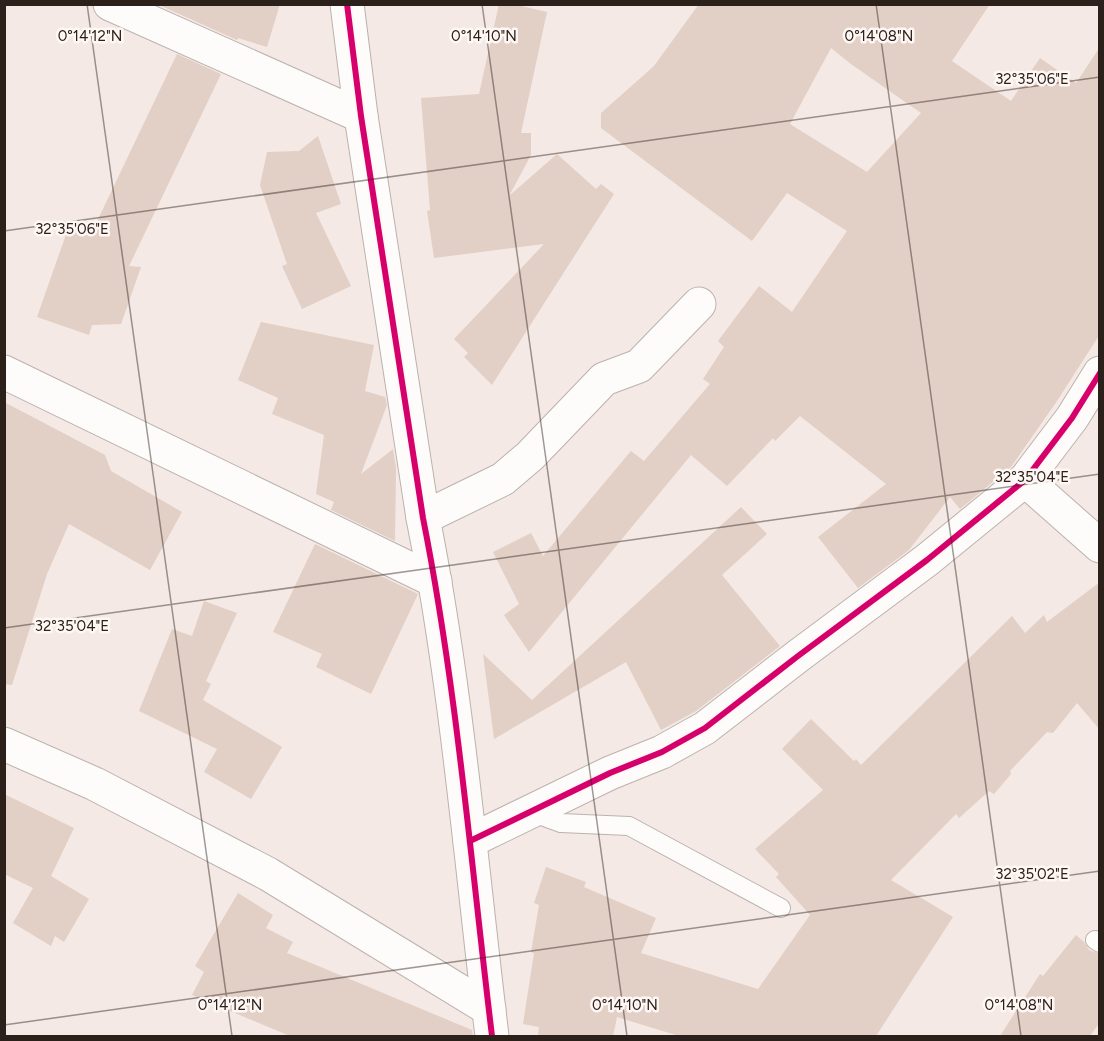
<svg xmlns="http://www.w3.org/2000/svg" width="1104" height="1041" font-family="Figtree,sans-serif">
  <style>
    .building { fill: #e2cfc6; fill-rule: evenodd }
    .lines { fill: none; stroke-linecap: round; stroke-linejoin: round }
    .lane-casing { stroke: #bcb2ad; stroke-width: 20 }
    .street-casing { stroke: #bcb2ad; stroke-width: 35 }
    .lane { stroke: #fdfcfb; stroke-width: 18 }
    .street { stroke: #fdfcfb; stroke-width: 33 }
    .cycleway-casing { stroke: #fef7f4; stroke-width: 10 }
    .cycleway { stroke: #d6006c; stroke-width: 6 }
    .ticks { fill: none; stroke: #2c201a; stroke-width: 1.5; stroke-opacity: 0.45 }
    .ticks-label { font-size: 15px; text-anchor: middle; fill: #2c201a; stroke: #fef7f4; stroke-width: 5; stroke-linejoin: round; paint-order: stroke }
  </style>
  <rect width="100%" height="100%" fill="#f4e9e4"/>
  <g class="building">
    <polygon points="157,4 280,4 267,47 238,38 237,40"/>
    <polygon points="499,4 513,4 547,12 521,133 531,133 531,155 509,196 557,154 596,189 601,184 614,194 492,385 464,357 468,353 454,339 544,244 434,258 427,211 430,210 421,98 479,94"/>
    <path d="M 699,4 L 990,4 L 952,61 L 1011,101 L 1040,58 L 1076,83 L 1100,47 L 1100,334 L 1057,401 L 1011,467 L 960,509 L 950,497 L 909,550 L 858,588 L 818,537 L 886,484 L 800,416 L 775,441 L 773,438 L 727,486 L 691,455 L 529,652 L 504,615 L 519,604 L 493,552 L 531,533 L 543,556 L 631,451 L 644,461 L 710,384 L 703,379 L 724,347 L 718,341 L 759,286 L 792,312 L 847,231 L 787,193 L 752,241 L 601,128 L 601,113 L 654,66 ZM 831,48 L 851,64 L 921,113 L 867,172 L 790,124 Z"/>
    <polygon points="177,54 221,74 129,266 141,267 121,324 92,325 89,335 37,317 69,226 91,234"/>
    <polygon points="318,136 341,204 316,213 351,286 302,309 282,266 287,264 260,185 267,152 299,151"/>
    <polygon points="261,322 374,345 365,391 385,397 387,405 361,474 393,449 396,468 395,541 331,510 334,502 316,494 324,435 272,414 278,398 238,380"/>
    <polygon points="4,402 105,455 111,471 182,512 150,570 69,524 47,574 12,685 4,684"/>
    <polygon points="741,507 767,534 722,575 780,646 696,711 661,730 626,662 494,739 483,654 532,700"/>
    <polygon points="315,544 418,594 371,694 316,667 322,654 273,632"/>
    <polygon points="1100,582 1100,730 1077,703 1053,733 1047,732 1010,771 1011,774 994,794 989,791 959,818 956,814 891,880 953,917 876,1036 679,1036 617,1017 613,1036 538,1036 539,1027 523,1024 534,953 531,952 539,905 534,903 546,867 586,882 584,887 656,918 641,953 758,989 810,915 776,877 779,874 755,849 823,790 782,749 811,719 854,761 856,759 861,765 1012,616 1025,633 1044,615 1047,622"/>
    <polygon points="204,601 237,613 206,681 211,684 203,700 282,747 251,799 204,772 217,749 139,711 172,629 192,636"/>
    <polygon points="4,794 74,828 51,876 89,899 64,942 55,936 51,946 13,923 33,888 4,874"/>
    <polygon points="238,893 273,915 266,928 293,942 287,953 472,1030 473,1036 290,1036 192,995 204,972 195,966"/>
    <polygon points="1076,935 1084,942 1089,950 1100,954 1100,1022 1090,1036 1000,1036 1040,974 1043,976"/>
  </g>
  <g class="lines">
    <g class="lane-casing">
      <g id="lane">
        <polyline points="531,812 561,823 629,826 781,908"/>
        <polyline points="1095,940 1100,943"/>
      </g>
    </g>
    <g class="street-casing">
      <g id="street">
        <polyline points="110,4 361,116"/>
        <path d="M 347,4 L 361,116 L 423,518 C 457,689 471,864 492,1036"/>
        <polyline points="4,372 435,581"/>
        <polyline points="1025,480 1100,546"/>
        <polyline points="423,518 503,479 530,456 604,379 639,366 699,304"/>
        <polyline points="4,744 95,784 268,874 489,1009"/>
        <polyline points="470,841 610,773 662,752 705,728 798,656 927,560 1025,480 1072,418 1100,373"/>
      </g>
    </g>
    <use href="#lane" class="lane"/>
    <use href="#street" class="street"/>
    <g class="cycleway-casing">
      <g id="cycleway">
        <path d="M 347,4 L 361,116 L 423,518 C 457,689 471,864 492,1036"/>
        <polyline points="470,841 610,773 662,752 705,728 798,656 927,560 1025,480 1072,418 1100,373"/>
      </g>
    </g>
    <use href="#cycleway" class="cycleway"/>
  </g>
  <path class="ticks" d="M 87,4 L 232,1036M 482,4 L 627,1036M 876,4 L 1021,1036M 4,231 L 1100,77M 4,628 L 1100,474M 4,1025 L 1100,871"/>
  <g class="ticks-label">
    <text x="90" y="41">0°14'12"N</text>
    <text x="484" y="41">0°14'10"N</text>
    <text x="879" y="41">0°14'08"N</text>
    <text x="1032" y="84">32°35'06"E</text>
    <text x="72" y="234">32°35'06"E</text>
    <text x="1032" y="482">32°35'04"E</text>
    <text x="72" y="631">32°35'04"E</text>
    <text x="1032" y="879">32°35'02"E</text>
    <text x="230" y="1010">0°14'12"N</text>
    <text x="625" y="1010">0°14'10"N</text>
    <text x="1019" y="1010">0°14'08"N</text>
  </g>
  <rect width="1104" height="1041" fill="none" stroke="#2c201a" stroke-width="12"/>
</svg>
